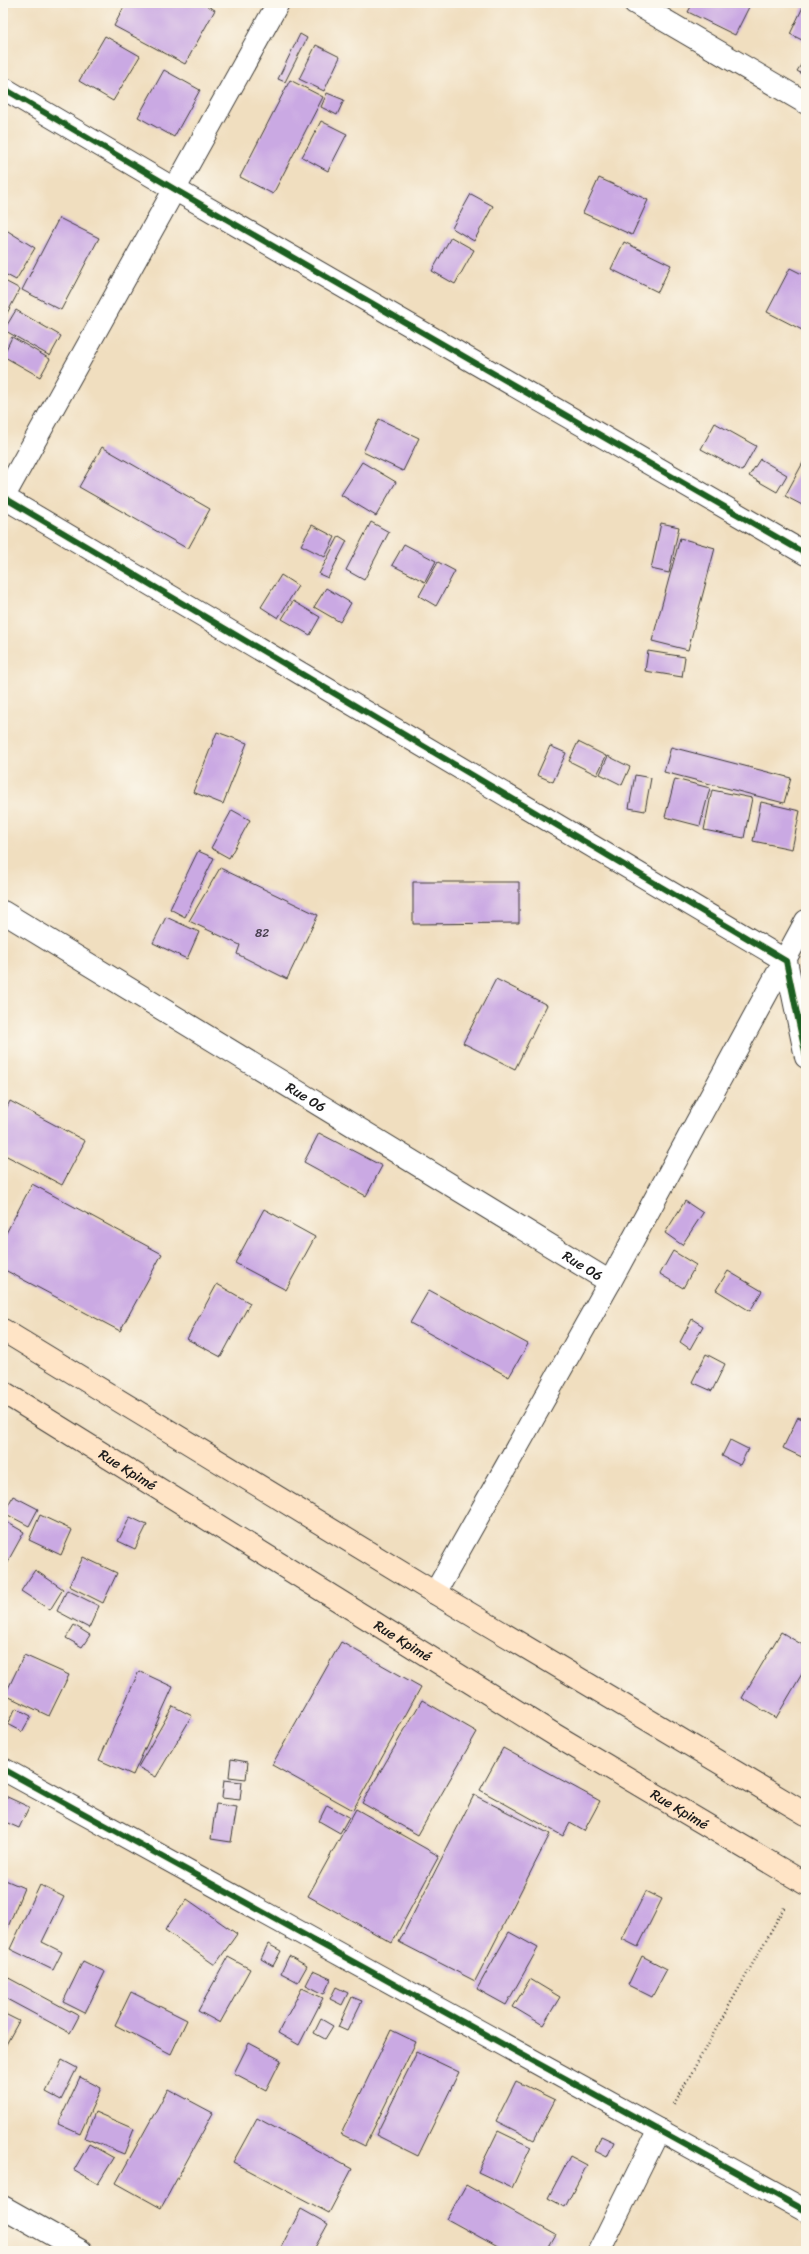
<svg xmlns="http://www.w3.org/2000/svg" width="809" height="2254" font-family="Sriracha,sans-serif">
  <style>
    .building { fill: #caa9e3 }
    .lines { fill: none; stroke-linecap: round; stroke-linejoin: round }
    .minor-casing { stroke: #3c3934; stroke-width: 24 }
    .secondary-casing { stroke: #3c3934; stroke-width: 24 }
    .path { stroke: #3c3934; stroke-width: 2.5; stroke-dasharray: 1 3; stroke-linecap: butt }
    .minor { stroke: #fff; stroke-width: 22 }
    .secondary { stroke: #ffe4c6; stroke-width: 22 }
    .cycleway-casing { stroke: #fbf7ec; stroke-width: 8 }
    .cycleway { stroke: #1b5e20; stroke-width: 6 }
    .labels { text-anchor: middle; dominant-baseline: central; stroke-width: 3.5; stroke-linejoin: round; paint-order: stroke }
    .number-label { font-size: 12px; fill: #483f4e }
    .street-label { font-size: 14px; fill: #1c1c1c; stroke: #fbf7ec }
  </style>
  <rect width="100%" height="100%" fill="#fbf7ec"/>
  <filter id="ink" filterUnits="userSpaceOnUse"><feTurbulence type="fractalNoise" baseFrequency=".025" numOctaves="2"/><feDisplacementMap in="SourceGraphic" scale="8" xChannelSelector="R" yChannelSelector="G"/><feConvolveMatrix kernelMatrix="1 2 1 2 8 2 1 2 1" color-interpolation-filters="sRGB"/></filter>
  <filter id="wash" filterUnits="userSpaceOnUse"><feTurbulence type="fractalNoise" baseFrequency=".012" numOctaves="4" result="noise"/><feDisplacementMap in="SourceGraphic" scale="16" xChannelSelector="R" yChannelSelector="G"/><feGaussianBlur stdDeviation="0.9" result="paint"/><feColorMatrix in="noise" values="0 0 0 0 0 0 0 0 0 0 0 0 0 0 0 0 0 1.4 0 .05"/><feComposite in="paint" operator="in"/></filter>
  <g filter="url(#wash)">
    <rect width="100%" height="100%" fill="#f0debf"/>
    <g id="blocks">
      <g class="building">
        <polygon points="126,3 202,3 215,10 185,64 114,26"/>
        <polygon points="693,3 751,3 735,35 688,12"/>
        <polygon points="805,3 806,3 806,42 790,34"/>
        <polygon points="300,34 307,38 285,82 278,79"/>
        <polygon points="105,36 140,56 113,101 79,81"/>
        <polygon points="316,45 340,57 324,91 299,79"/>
        <polygon points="806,57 806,76 797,71"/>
        <polygon points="164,70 200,90 174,137 138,117"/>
        <polygon points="290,80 323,97 273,194 240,177"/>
        <polygon points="327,93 344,100 337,115 321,107"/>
        <polygon points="321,121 347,134 328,171 302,157"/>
        <polygon points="599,178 648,200 632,235 583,213"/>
        <polygon points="471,194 493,206 474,241 452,228"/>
        <polygon points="59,218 99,238 61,310 22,290"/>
        <polygon points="3,228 35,248 16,280 3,273"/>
        <polygon points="451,237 474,250 455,284 432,271"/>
        <polygon points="624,242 671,265 658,292 611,269"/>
        <polygon points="790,268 806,276 806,332 767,312"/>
        <polygon points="3,280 20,289 5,317 3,316"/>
        <polygon points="16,310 61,336 50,356 4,330"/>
        <polygon points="12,337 50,359 40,377 3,356"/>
        <polygon points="379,419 419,438 403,471 363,452"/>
        <polygon points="715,423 756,446 742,471 701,449"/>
        <polygon points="102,447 210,509 188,549 79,487"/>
        <polygon points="806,457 806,507 785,496"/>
        <polygon points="760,459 787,475 777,492 749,476"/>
        <polygon points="362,462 396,482 376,516 341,495"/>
        <polygon points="371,522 389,532 364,580 346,570"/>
        <polygon points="661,523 679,527 669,573 651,569"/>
        <polygon points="312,525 335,537 325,557 301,545"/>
        <polygon points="339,536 347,541 328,578 319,574"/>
        <polygon points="680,538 715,548 688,650 652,641"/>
        <polygon points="404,544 436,561 425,582 392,565"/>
        <polygon points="438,562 455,571 436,606 419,596"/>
        <polygon points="281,575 298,586 278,618 261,607"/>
        <polygon points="326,588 351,603 340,622 314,607"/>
        <polygon points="293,601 320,617 310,635 282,619"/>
        <polygon points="648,651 685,657 682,677 645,671"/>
        <polygon points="217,732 247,743 223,804 193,792"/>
        <polygon points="578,742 606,756 597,775 569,761"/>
        <polygon points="550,746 566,753 553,782 537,775"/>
        <polygon points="671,747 791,778 784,803 664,772"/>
        <polygon points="608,756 630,767 622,785 600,774"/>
        <polygon points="635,775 651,778 645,811 629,808"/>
        <polygon points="675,779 710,788 700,826 665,817"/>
        <polygon points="712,790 752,798 744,838 704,830"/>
        <polygon points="761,802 800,811 792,849 753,841"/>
        <polygon points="232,810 250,820 229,858 211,848"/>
        <polygon points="198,851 214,858 185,917 170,909"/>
        <polygon points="220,868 318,915 287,979 237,954 240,945 189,921"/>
        <polygon points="413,882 519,882 519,923 413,924"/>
        <polygon points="166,917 199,932 187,959 153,943"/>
        <polygon points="496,979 547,1005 515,1069 463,1043"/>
        <polygon points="10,1101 85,1141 62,1185 3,1154 3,1115"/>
        <polygon points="319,1133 382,1166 366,1196 304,1162"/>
        <polygon points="32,1184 162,1254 120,1331 3,1269 3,1239"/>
        <polygon points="685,1201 703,1213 682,1245 665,1233"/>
        <polygon points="264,1209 315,1237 286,1290 235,1263"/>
        <polygon points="673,1251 696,1265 683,1288 660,1274"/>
        <polygon points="728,1271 762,1291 750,1311 716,1290"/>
        <polygon points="217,1284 250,1303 221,1357 187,1339"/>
        <polygon points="429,1290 528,1344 509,1377 410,1323"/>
        <polygon points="692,1319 703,1326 690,1349 680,1342"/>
        <polygon points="706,1354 725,1364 712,1391 692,1382"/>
        <polygon points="798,1417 806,1421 806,1459 783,1448"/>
        <polygon points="730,1440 748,1449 740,1465 722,1456"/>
        <polygon points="13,1496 38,1509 29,1526 4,1513"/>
        <polygon points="40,1515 72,1530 61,1555 29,1540"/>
        <polygon points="130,1517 147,1525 135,1549 118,1541"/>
        <polygon points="3,1520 24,1532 3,1570"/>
        <polygon points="83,1557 117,1573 103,1603 69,1586"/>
        <polygon points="35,1570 63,1589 50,1610 21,1591"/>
        <polygon points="67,1590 99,1606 89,1628 57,1611"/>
        <polygon points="74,1625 90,1635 82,1647 66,1638"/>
        <polygon points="781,1632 806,1647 806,1667 776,1718 742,1698"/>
        <polygon points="341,1642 421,1687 353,1810 272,1765"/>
        <polygon points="24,1655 69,1675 49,1716 5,1695"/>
        <polygon points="139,1671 173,1687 133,1775 99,1760"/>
        <polygon points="422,1700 477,1732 418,1835 362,1803"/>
        <polygon points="173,1706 192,1716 156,1777 138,1767"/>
        <polygon points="16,1708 31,1716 22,1732 7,1724"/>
        <polygon points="503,1748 600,1801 584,1831 570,1823 563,1836 480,1790"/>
        <polygon points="231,1759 248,1762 246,1779 229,1777"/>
        <polygon points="224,1780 242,1782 240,1800 222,1798"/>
        <polygon points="3,1795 29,1807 19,1828 3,1821"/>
        <polygon points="474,1795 550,1834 475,1981 399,1942"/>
        <polygon points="216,1804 237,1807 231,1842 211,1839"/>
        <polygon points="327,1805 349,1817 340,1833 319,1821"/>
        <polygon points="356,1809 439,1856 392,1943 308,1896"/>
        <polygon points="3,1879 24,1888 3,1939"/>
        <polygon points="40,1885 64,1897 42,1942 62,1952 53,1970 10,1949"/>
        <polygon points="646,1891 662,1899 638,1947 622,1939"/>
        <polygon points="187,1899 237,1934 215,1965 165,1930"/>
        <polygon points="509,1932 538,1948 506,2005 477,1989"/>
        <polygon points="268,1944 281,1951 273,1966 261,1959"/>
        <polygon points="289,1956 307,1966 298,1982 281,1973"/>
        <polygon points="642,1956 667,1969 652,1997 628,1985"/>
        <polygon points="228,1957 250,1969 220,2023 198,2011"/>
        <polygon points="83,1961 105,1972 85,2013 63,2002"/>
        <polygon points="313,1971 331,1979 324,1994 306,1985"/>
        <polygon points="3,1975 79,2016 70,2033 3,1997"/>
        <polygon points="530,1979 560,1997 543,2025 513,2007"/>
        <polygon points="336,1987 348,1993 342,2005 330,1999"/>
        <polygon points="302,1988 323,1998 299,2045 278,2033"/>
        <polygon points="131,1992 187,2020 171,2054 115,2025"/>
        <polygon points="352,1997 362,2001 347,2031 338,2027"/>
        <polygon points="3,2013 19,2021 3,2050"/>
        <polygon points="321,2019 333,2026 325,2039 314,2033"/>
        <polygon points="391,2030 416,2042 365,2146 341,2134"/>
        <polygon points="249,2043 281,2060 266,2090 234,2073"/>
        <polygon points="417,2052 459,2072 418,2156 376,2135"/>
        <polygon points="62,2060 77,2068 61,2100 46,2092"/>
        <polygon points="80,2077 101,2088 80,2134 58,2124"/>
        <polygon points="516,2081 555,2100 534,2140 496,2121"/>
        <polygon points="168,2089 213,2113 161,2208 116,2183"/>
        <polygon points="95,2112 134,2129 124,2154 85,2138"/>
        <polygon points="257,2118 352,2169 329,2213 233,2162"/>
        <polygon points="498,2131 531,2147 512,2188 478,2172"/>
        <polygon points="601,2136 614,2142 607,2157 595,2151"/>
        <polygon points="89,2144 114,2158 98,2184 74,2170"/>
        <polygon points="570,2156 587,2165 565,2207 548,2198"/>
        <polygon points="466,2185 556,2235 547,2251 505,2251 447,2219"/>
        <polygon points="301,2209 328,2224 313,2251 279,2251"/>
      </g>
    </g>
  </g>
  <g filter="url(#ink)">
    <use href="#blocks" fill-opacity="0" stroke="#3c3934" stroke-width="1"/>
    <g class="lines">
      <g class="minor-casing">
        <g id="minor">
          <polyline points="635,3 806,103"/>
          <polyline points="3,88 176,190 806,554"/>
          <polyline points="3,497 786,961 806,1057"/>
          <polyline points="3,498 278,3"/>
          <path id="s1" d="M 3,912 L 610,1282"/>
          <polyline points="435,1593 610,1282 806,921"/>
          <polyline points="3,1769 806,2211"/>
          <polyline points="3,2207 81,2251"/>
          <polyline points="599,2251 659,2130"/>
        </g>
      </g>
      <g class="secondary-casing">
        <g id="secondary">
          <polyline points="3,1330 435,1593 806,1814"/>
          <path id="s2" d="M 3,1392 L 555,1735 L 806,1884"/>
        </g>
      </g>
      <polyline class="path" points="674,2104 785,1906"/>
      <use href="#minor" class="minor"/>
      <use href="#secondary" class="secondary"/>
      <g class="cycleway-casing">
        <g id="cycleway">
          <polyline points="3,88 176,190 806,554"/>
          <polyline points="3,497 786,961 806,1057"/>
          <polyline points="3,1769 806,2211"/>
        </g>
      </g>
      <use href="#cycleway" class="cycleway"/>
    </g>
  </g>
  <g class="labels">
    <g class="number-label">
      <text x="262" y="933">82</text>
    </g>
    <g class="street-label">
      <text stroke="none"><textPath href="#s1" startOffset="355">Rue 06</textPath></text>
      <text stroke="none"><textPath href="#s1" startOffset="679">Rue 06</textPath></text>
      <text stroke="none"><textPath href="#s2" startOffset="147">Rue Kpimé</textPath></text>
      <text stroke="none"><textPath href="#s2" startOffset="471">Rue Kpimé</textPath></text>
      <text stroke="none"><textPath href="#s2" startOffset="795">Rue Kpimé</textPath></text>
    </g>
  </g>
  <rect width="809" height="2254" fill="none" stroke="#fbf7ec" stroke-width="16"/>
</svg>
